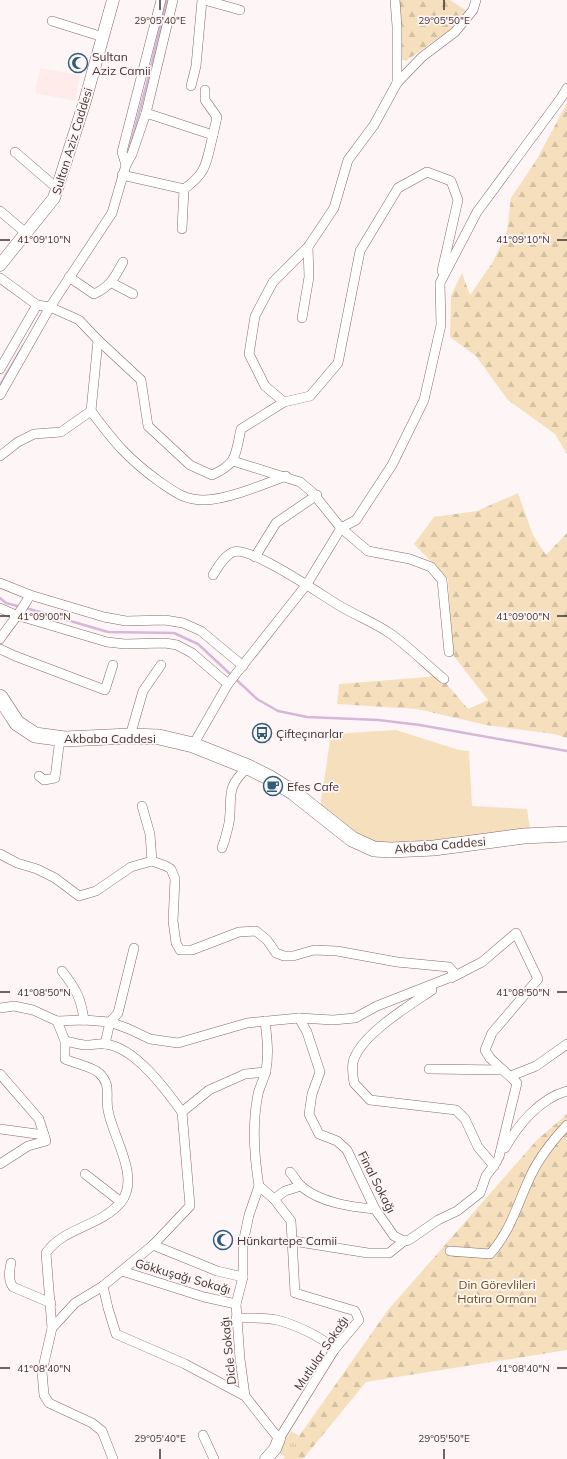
<svg xmlns="http://www.w3.org/2000/svg" width="567" height="1459" font-family="Mulish,sans-serif">
  <style>
    .built { fill: #ffebea }
    .green { fill: #f6dfbc }
    .forest { fill: url(#forest-firs) }
    .park { fill: url(#park-tufts) }
    .lines { fill: none; stroke-linecap: round; stroke-linejoin: round }
    .stream { stroke: #d6b7d8; stroke-width: 2.5 }
    .minor-casing { stroke: #8a6867; stroke-width: 10 }
    .tertiary-casing { stroke: #8a6867; stroke-width: 13 }
    .primary-casing { stroke: #8a6867; stroke-width: 16 }
    .minor { stroke: #fff; stroke-width: 9 }
    .tertiary { stroke: #fff; stroke-width: 12 }
    .primary { stroke: #fff; stroke-width: 15 }
    .ticks { fill: none; stroke: #423332; stroke-width: 1.5 }
    .labels { text-anchor: middle; dominant-baseline: central; stroke-width: 3.5; stroke-linejoin: round; paint-order: stroke }
    .poi-label { font-size: 12px; fill: #423332; stroke: #fef6f6; text-anchor: start }
    .street-label { font-size: 12px; fill: #423332; stroke: #fef6f6 }
    .park-label { font-size: 12px; fill: #6c4c0d; stroke: #fef6f6 }
    .ticks-label { font-size: 10px; text-anchor: middle; fill: #423332; stroke: #fef6f6; stroke-width: 3.5; stroke-linejoin: round; paint-order: stroke }
  </style>
  <defs>
    <pattern id="forest-firs" width="22" height="20" patternUnits="userSpaceOnUse"><rect width="22" height="20" fill="#f6dfbc"/><path d="M5 1l3.5 6h-7zM16 11l3.5 6h-7z" fill="#d4c0a2"/></pattern>
    <pattern id="park-tufts" width="24" height="20" patternUnits="userSpaceOnUse"><rect width="24" height="20" fill="#f6dfbc"/><path d="M3 7l-1-3M5 7V3M7 7l1-3M15 17l-1-3M17 17v-4M19 17l1-3" fill="none" stroke="#d4c0a2"/></pattern>
  </defs>
  <rect width="100%" height="100%" fill="#fef6f6"/>
  <polygon class="built" points="40,68 80,75 75,101 35,93"/>
  <polygon class="green" points="396,730 459,750 469,751 472,806 527,809 530,828 454,842 386,847 357,838 320,808 331,734"/>
  <g class="forest">
    <polygon points="394,0 450,0 467,11 456,25 406,61 398,58"/>
    <polygon points="567,103 567,454 555,434 508,400 476,356 450,337 451,296 462,273 470,295 493,262 507,231 511,198 537,159"/>
    <polygon points="518,493 533,535 546,555 567,533 567,738 554,734 486,725 417,709 337,704 339,684 440,676 468,709 488,700 453,655 448,579 414,544 434,517 477,511"/>
    <polygon points="567,1114 567,1350 366,1382 303,1459 283,1459 388,1310 537,1140"/>
  </g>
  <polygon class="park" points="291,1431 298,1435 301,1445 290,1459 277,1451"/>
  <g class="lines">
    <g class="stream">
      <polyline points="129,151 148,79 167,0"/>
      <polyline points="0,385 23,346"/>
      <polyline points="0,598 6,603 21,607"/>
      <polyline points="26,608 108,632 174,633 198,644 257,699 278,711 307,717 378,720 420,725 567,751"/>
    </g>
    <g class="minor-casing">
      <g id="minor">
        <polyline points="204,0 240,10"/>
        <polyline points="395,0 397,26 397,83"/>
        <polyline points="52,21 103,37"/>
        <polyline points="191,86 196,66 202,0"/>
        <polyline points="205,90 205,100 217,117 213,135"/>
        <polyline points="15,152 58,189"/>
        <polyline points="126,165 122,152 161,0"/>
        <path d="M 122,175 L 184,189 C 208,172 206,162 213,135 L 146,113"/>
        <polyline points="0,211 27,234"/>
        <polyline points="182,229 184,189"/>
        <path d="M 69,277 L 94,294 C 110,287 115,277 123,262"/>
        <polyline points="0,278 37,305 50,307 79,320 98,340 91,411 61,432 34,434 18,442 0,456"/>
        <polyline points="112,283 133,294"/>
        <polyline points="302,318 309,277 308,247"/>
        <path d="M 98,340 L 141,380 L 148,426 L 190,465 L 212,475 C 238,463 235,455 241,429 L 284,402 L 310,396 L 338,363 L 360,251 L 398,188 L 427,172 L 451,181 L 458,200 L 442,271"/>
        <polyline points="0,369 37,305"/>
        <polyline points="0,395 50,307 112,213 126,165 132,154 146,113 173,0"/>
        <polyline points="284,402 265,386 249,354 255,316 273,282 308,247 334,208 348,160 374,125 397,83 422,57 455,32 473,10 476,0"/>
        <path d="M 91,411 C 114,442 128,459 160,482 C 176,493 185,500 204,500 C 226,500 265,484 286,476"/>
        <polyline points="233,461 300,482 312,492 341,528 368,551 410,559 431,567 442,580 449,652"/>
        <polyline points="255,557 276,523 317,495"/>
        <path d="M 213,575 C 218,567 224,556 233,552 C 250,545 323,596 340,606 C 357,616 375,623 391,634 C 409,647 427,665 444,679"/>
        <polyline points="0,583 30,595 104,617 126,621 165,620 183,623 201,631 243,666"/>
        <polyline points="0,608 16,615 107,642 125,644 165,643 177,645 192,653 228,684"/>
        <path d="M 0,639 C 10,624 22,611 30,595"/>
        <polyline points="0,649 15,656 105,690 113,665"/>
        <polyline points="130,736 143,691 161,665"/>
        <polyline points="193,745 228,684 307,584 341,528 356,520 392,465 424,400 441,325 440,283 477,212 561,98 567,88"/>
        <polyline points="39,776 44,780 55,778 60,738"/>
        <polyline points="142,806 150,834 152,861"/>
        <path d="M 222,848 C 225,840 227,832 229,823 C 233,796 224,789 248,767"/>
        <polyline points="0,854 17,863 37,869 55,878 79,896 96,891 131,867 152,861 166,866 171,869 175,879 173,921 176,943 180,950 192,950 239,932 256,931 267,940 276,953 284,956 293,956 314,950 337,951 397,962 449,967 456,975 377,1006 355,1018 333,1020 299,1018 247,1023 178,1043 150,1039 129,1029 110,1022 84,1020 57,1021 33,1010 14,1006 0,1008"/>
        <path d="M 62,971 C 76,989 81,998 84,1020"/>
        <polyline points="451,978 482,962 516,933 538,979 492,1033 485,1050 490,1058 517,1083 499,1157"/>
        <path d="M 432,990 C 410,1005 360,1035 353,1062 C 352,1068 353,1077 354,1083 L 370,1100 L 456,1110 L 465,1119 L 478,1147 L 494,1166"/>
        <polyline points="299,1018 307,1032 320,1072 312,1094 309,1114 319,1134 337,1141 347,1150 375,1209 394,1236 404,1241 409,1240 438,1220 457,1211 480,1193 486,1176 497,1161"/>
        <path d="M 57,1021 L 65,1041 L 65,1059 C 73,1063 93,1067 99,1073 C 112,1085 105,1095 108,1110 C 112,1136 141,1177 121,1202 C 100,1227 64,1227 46,1253 L 52,1328 L 42,1372 L 44,1395 L 49,1403 L 92,1423 L 102,1431 L 113,1459"/>
        <path d="M 65,1041 C 72,1042 80,1045 87,1045 C 93,1045 99,1043 105,1044 C 135,1047 166,1090 182,1112"/>
        <polyline points="105,1044 110,1022 118,1013 134,948"/>
        <polyline points="429,1069 503,1070"/>
        <polyline points="0,1074 39,1119 46,1141 28,1146 0,1164"/>
        <polyline points="511,1076 536,1066 567,1044"/>
        <polyline points="0,1129 44,1135"/>
        <path d="M 505,1148 C 518,1125 540,1098 567,1091"/>
        <path d="M 290,1172 C 294,1176 297,1183 302,1187 C 322,1203 351,1207 375,1209"/>
        <polyline points="85,1174 121,1202"/>
        <polyline points="274,1199 285,1191 301,1186"/>
        <polyline points="293,1241 368,1253 389,1253 404,1241"/>
        <polyline points="153,1245 217,1271 243,1277"/>
        <path d="M 450,1251 L 490,1254 C 511,1231 518,1202 531,1175 C 540,1156 553,1140 567,1125"/>
        <path d="M 11,1263 C 9,1272 8,1280 13,1287 L 51,1303"/>
        <polyline points="122,1271 204,1297 236,1304"/>
        <path d="M 103,1286 L 108,1308 L 116,1334 L 185,1364 L 245,1396 L 279,1439 L 334,1350 L 359,1320 L 355,1311 L 295,1293 L 291,1221 L 274,1199 L 259,1186 C 254,1156 252,1124 258,1094 C 260,1086 264,1079 266,1070 C 269,1054 267,1038 265,1021"/>
        <path d="M 236,1318 C 250,1318 264,1317 277,1320 C 293,1324 324,1337 334,1350"/>
        <polyline points="52,1328 75,1303 103,1286 153,1245 190,1206 182,1112 209,1090 245,1074 266,1072"/>
        <polyline points="245,1396 240,1359 236,1304 243,1277 243,1243 249,1215 259,1186"/>
        <polyline points="203,1435 214,1459"/>
      </g>
    </g>
    <g class="tertiary-casing">
      <g id="tertiary">
        <polyline points="0,265 54,198 85,101 113,0"/>
        <polyline points="266,1459 275,1449 279,1439"/>
      </g>
    </g>
    <g class="primary-casing">
      <polyline id="primary" points="0,697 17,723 35,735 65,739 130,736 159,737 193,745 248,767 270,778 294,793 352,839 374,849 391,850 434,848 524,836 567,834"/>
    </g>
    <use href="#minor" class="minor"/>
    <use href="#tertiary" class="tertiary"/>
    <use href="#primary" class="primary"/>
  </g>
  <path class="ticks" d="M 160,0 L 160,10M 444,0 L 444,10M 0,240 L 10,240M 557,240 L 567,240M 0,616 L 10,616M 557,616 L 567,616M 0,992 L 10,992M 557,992 L 567,992M 0,1368 L 10,1368M 557,1368 L 567,1368M 160,1449 L 160,1459M 444,1449 L 444,1459"/>
  <defs>
    <g id="mosque-ring" transform="scale(1)"><circle r="9.5" fill="#fef6f6" stroke="#2e5e7c" stroke-width="1.5"/><path d="M3.5-4.9A6 6 0 1 0 3.5 4.9A5 5 0 1 1 3.5-4.9Z" fill="#2e5e7c"/></g>
    <g id="bus-ring" transform="scale(1)"><circle r="9.5" fill="#fef6f6" stroke="#2e5e7c" stroke-width="1.5"/><path d="M-5-6H5V4H4V6H2V4H-2V6H-4V4H-5ZM-3.5-4V0h7V-4ZM-3.5 1.2v1.5H-2V1.2ZM2 1.2v1.5H3.5V1.2Z" fill="#2e5e7c"/></g>
    <g id="cafe-ring" transform="scale(1)"><circle r="9.5" fill="#fef6f6" stroke="#2e5e7c" stroke-width="1.5"/><path d="M-5.5-4.5H6V0H3Q3 3.5 0 3.5H-2.5Q-5.5 3.5-5.5 0ZM3-3.2v2h1.7v-2ZM-6 4.5H4V6H-6Z" fill="#2e5e7c"/></g>
  </defs>
  <g fill-rule="evenodd">
    <use href="#mosque-ring" x="78" y="63"/>
    <use href="#bus-ring" x="262" y="733"/>
    <use href="#cafe-ring" x="273" y="786"/>
    <use href="#mosque-ring" x="223" y="1240"/>
  </g>
  <g class="labels">
    <g class="poi-label">
      <text x="92" y="56">Sultan<tspan x="92" dy="14">Aziz Camii</tspan></text>
      <text x="276" y="733">Çifteçınarlar</text>
      <text x="287" y="786">Efes Cafe</text>
      <text x="237" y="1240">Hünkartepe Camii</text>
    </g>
    <g class="street-label">
      <text transform="translate(72 141) rotate(-73)">Sultan Aziz Caddesi</text>
      <text x="110" y="738">Akbaba Caddesi</text>
      <text transform="translate(440 845) rotate(-5)">Akbaba Caddesi</text>
      <text transform="translate(377 1182) rotate(63)">Final Sokağı</text>
      <text transform="translate(183 1276) rotate(16)">Gökkuşağı Sokağı</text>
      <text transform="translate(228 1351) rotate(-96)">Dicle Sokağı</text>
      <text transform="translate(321 1353) rotate(-56)">Mutlular Sokağı</text>
    </g>
    <g class="park-label">
      <text x="497" y="1284">Din Görevlileri<tspan x="497" dy="14">Hatıra Ormanı</tspan></text>
    </g>
  </g>
  <g class="ticks-label">
    <text x="160" y="24">29°05'40"E</text>
    <text x="444" y="24">29°05'50"E</text>
    <text x="44" y="243">41°09'10"N</text>
    <text x="523" y="243">41°09'10"N</text>
    <text x="44" y="620">41°09'00"N</text>
    <text x="523" y="620">41°09'00"N</text>
    <text x="44" y="996">41°08'50"N</text>
    <text x="523" y="996">41°08'50"N</text>
    <text x="44" y="1372">41°08'40"N</text>
    <text x="523" y="1372">41°08'40"N</text>
    <text x="160" y="1442">29°05'40"E</text>
    <text x="444" y="1442">29°05'50"E</text>
  </g>
</svg>
